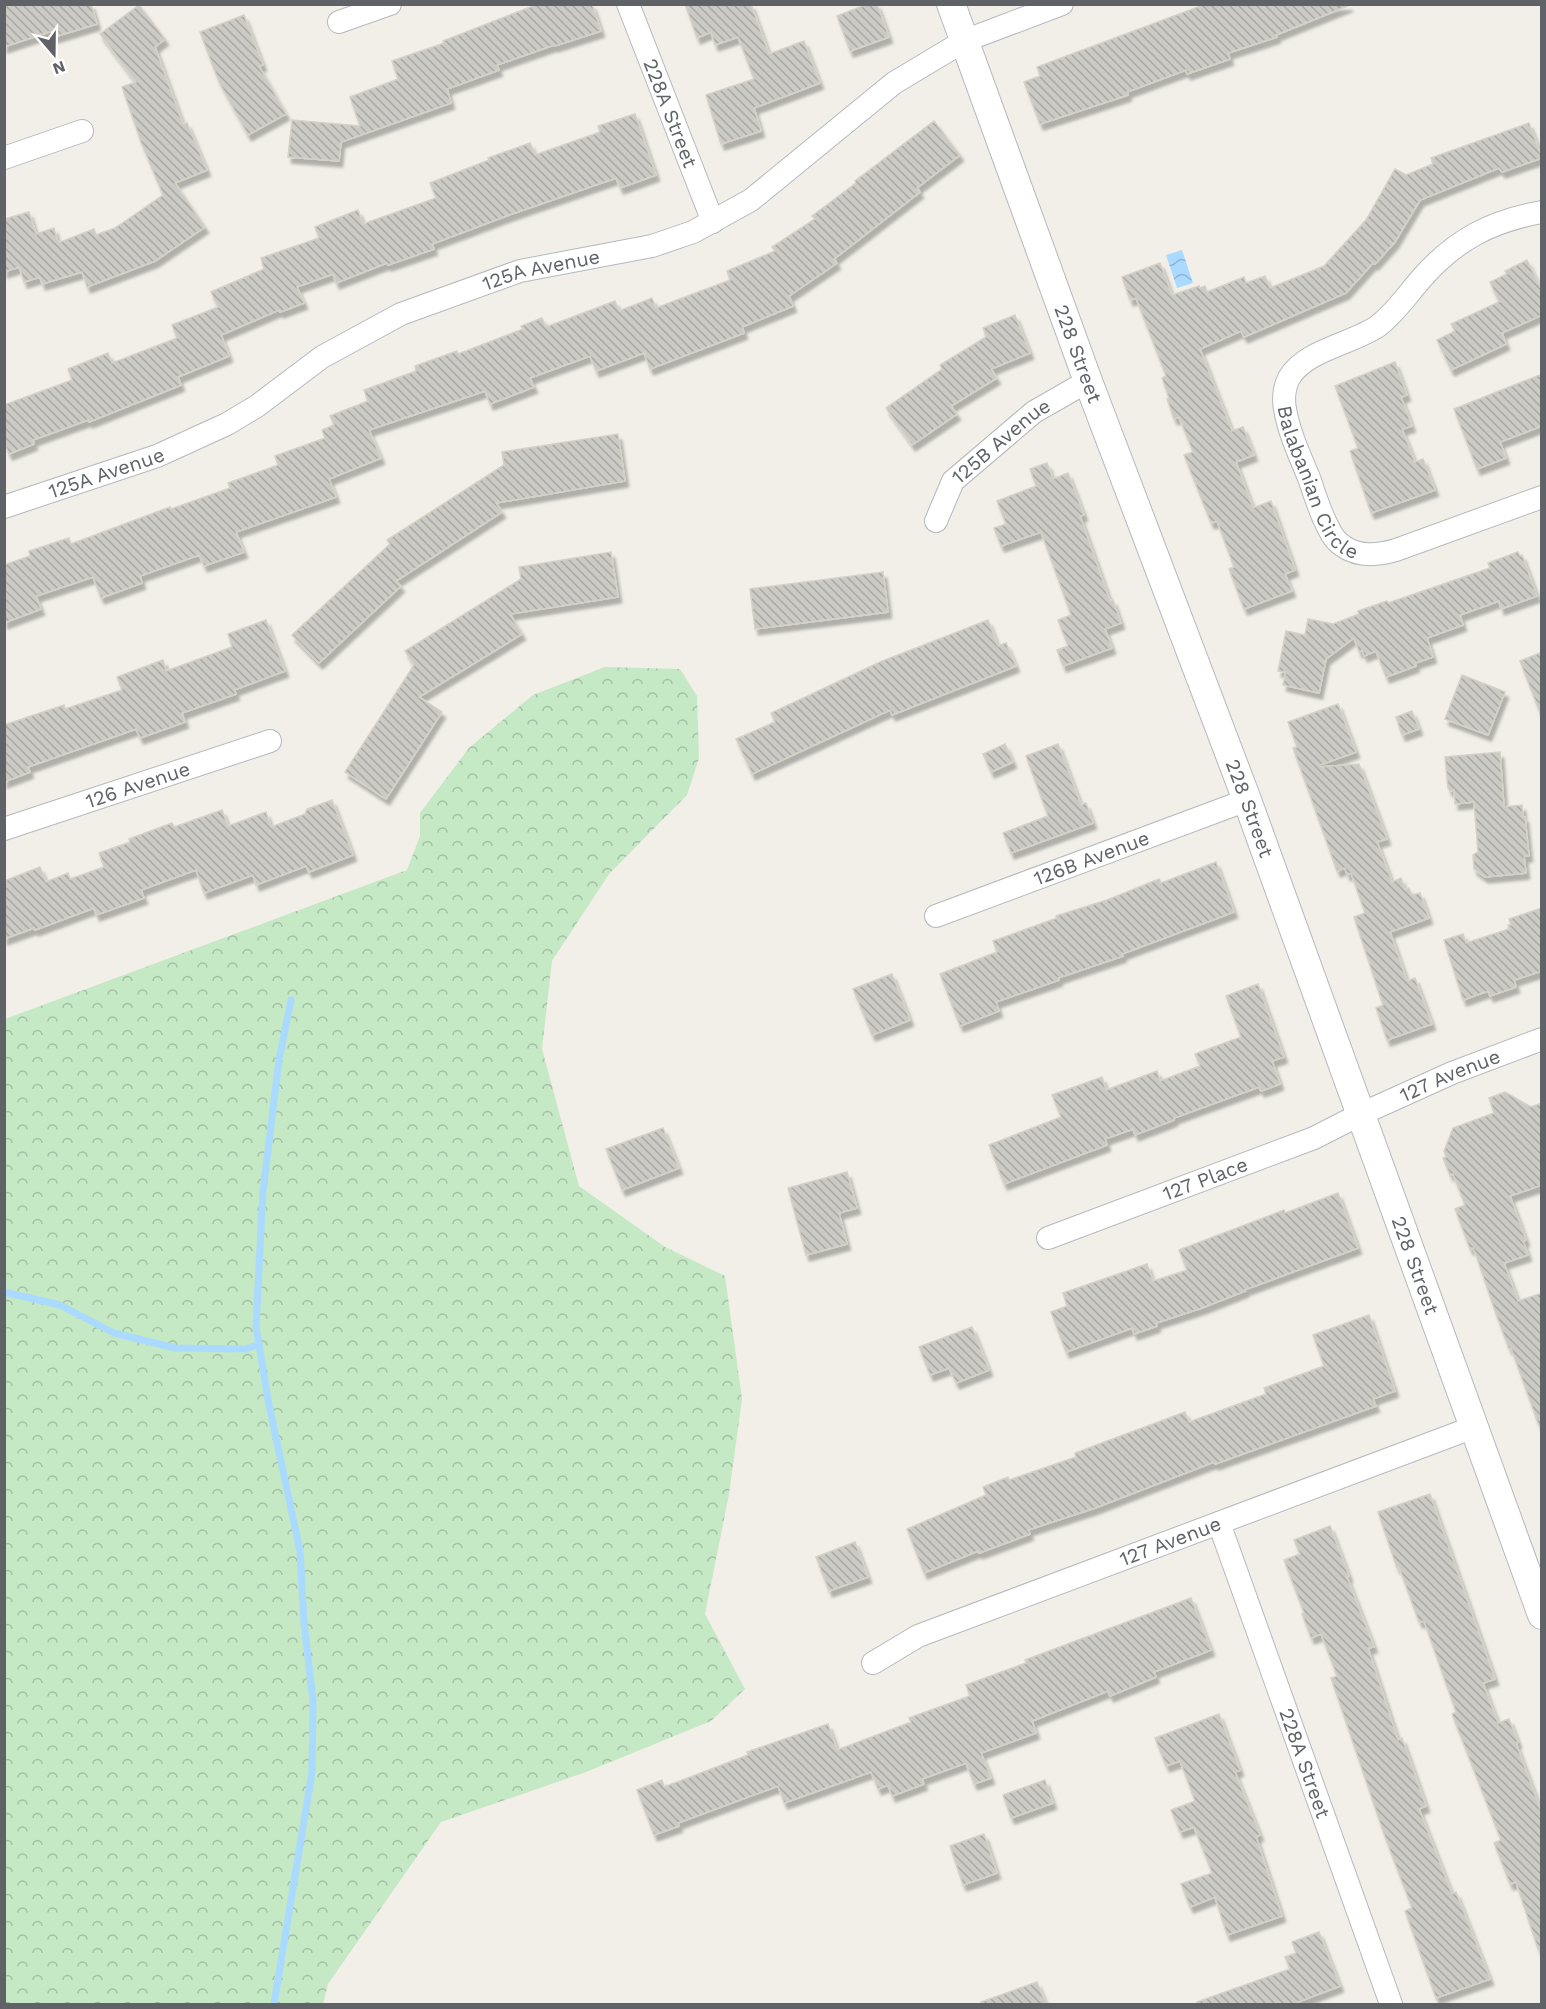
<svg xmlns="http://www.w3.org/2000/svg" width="1546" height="2009" font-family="'Work Sans',sans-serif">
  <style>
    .forest { fill: url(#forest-crowns) }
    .water { fill: url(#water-waves) }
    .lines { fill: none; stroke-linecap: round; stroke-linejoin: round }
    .stream { stroke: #aadaff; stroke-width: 7 }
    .building { fill: url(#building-back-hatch); stroke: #d6d1c6; stroke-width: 1.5; filter: url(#shadow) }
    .minor-casing { stroke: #b5b8bc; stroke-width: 24 }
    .tertiary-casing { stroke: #b5b8bc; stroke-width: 30 }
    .minor { stroke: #fff; stroke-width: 22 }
    .tertiary { stroke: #fff; stroke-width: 28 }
    .labels { text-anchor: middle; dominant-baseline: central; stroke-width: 5; stroke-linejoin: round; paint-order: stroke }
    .street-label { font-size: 20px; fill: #5f6368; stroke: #fff }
  </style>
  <defs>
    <pattern id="forest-crowns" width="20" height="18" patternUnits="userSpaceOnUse" patternTransform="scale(1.5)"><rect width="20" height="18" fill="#c5e8c5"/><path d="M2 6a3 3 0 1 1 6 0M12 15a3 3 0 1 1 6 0" fill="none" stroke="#a3c0a4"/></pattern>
    <pattern id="water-waves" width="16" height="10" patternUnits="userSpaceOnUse" patternTransform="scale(1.5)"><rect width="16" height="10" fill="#aadaff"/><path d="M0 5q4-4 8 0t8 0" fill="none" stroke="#8eb4d2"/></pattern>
    <pattern id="building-back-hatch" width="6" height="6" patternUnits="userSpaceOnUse" patternTransform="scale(1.5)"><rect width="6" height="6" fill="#cccac5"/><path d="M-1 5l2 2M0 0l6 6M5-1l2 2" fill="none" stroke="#a9a8a4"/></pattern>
    <filter id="shadow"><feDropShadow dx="3.5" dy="6" stdDeviation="1.5" flood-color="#0004"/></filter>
  </defs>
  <rect width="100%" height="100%" fill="#f1efe8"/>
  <polygon class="forest" points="605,667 680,669 697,696 699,758 687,795 609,874 552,961 542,1049 579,1186 665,1247 725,1276 742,1399 729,1494 705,1614 745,1689 711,1721 586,1772 441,1822 328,1984 323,2004 5,2004 5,1019 407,870 420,836 420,813 469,748 533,695"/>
  <polygon class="water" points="1182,250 1193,283 1177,288 1166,255"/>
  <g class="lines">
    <g class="stream">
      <polyline points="4,1292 60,1305 114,1333 175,1348 246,1349 259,1344"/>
      <polyline points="274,2004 312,1772 313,1701 304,1623 300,1551 268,1400 256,1326 263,1191 279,1060 291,1000"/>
    </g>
  </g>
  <g class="building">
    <polygon points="4,4 91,4 97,24 54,37 52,31 4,47"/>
    <polygon points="538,4 592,4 601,31 555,46 554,45 497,65 499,70 447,89 451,103 341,142 339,161 288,157 292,120 360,126 350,97 398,79 392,61 444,43 443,41"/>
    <polygon points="685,4 751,4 769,54 804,41 820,83 754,108 761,131 721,144 706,95 754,79 738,37 715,45 711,32 697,38"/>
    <polygon points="868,4 877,4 889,37 850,51 837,16"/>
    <polygon points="1206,4 1350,5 1276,35 1277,37 1228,53 1230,59 1187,74 1186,70 1127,92 1128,95 1040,124 1024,82 1040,76 1037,67"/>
    <polygon points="139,5 165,39 155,47 183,124 187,123 207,170 175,183 205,227 155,261 87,287 82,272 42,284 40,277 24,282 19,267 4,272 4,219 29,212 36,234 54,228 58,243 94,229 96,235 115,228 163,195 141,142 122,87 136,82 100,34"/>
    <polygon points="244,15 263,65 259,66 286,114 248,135 219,82 200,32"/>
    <polygon points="635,114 656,175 620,188 616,178 509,215 432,244 434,249 388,265 387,263 336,283 333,274 297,287 304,303 280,312 279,310 221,335 229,356 178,377 181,385 89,422 88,420 33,440 34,444 9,454 4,442 4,405 72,380 68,369 108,353 112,363 177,338 172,325 218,307 211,292 264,269 261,258 319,238 315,227 358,210 363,224 436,198 430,183 489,160 488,158 530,143 535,155 600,132 598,126"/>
    <polygon points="934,121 960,155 917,188 920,192 834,259 837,263 789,296 793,306 742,327 744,333 650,369 644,353 596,371 590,356 530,378 534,387 490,404 485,391 369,430 381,458 329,479 336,497 236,532 244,552 204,566 199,555 140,576 142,583 101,598 93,577 36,596 41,609 4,623 4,565 30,556 29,551 69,538 71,544 170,507 171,509 230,488 228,483 278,465 275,456 325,438 322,430 334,425 330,416 368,401 364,390 416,371 415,366 457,351 458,354 523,329 521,326 542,318 546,327 615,301 619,311 652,298 656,308 730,280 727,271 775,251 772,247 815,219 812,216 856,183 855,181"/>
    <polygon points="1529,123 1542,158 1502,172 1499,168 1420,200 1395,242 1375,264 1373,263 1346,293 1244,337 1241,331 1200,349 1232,431 1243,427 1254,455 1236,462 1253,508 1271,501 1295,570 1285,574 1292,591 1244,609 1229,569 1234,567 1217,521 1211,523 1184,455 1193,452 1179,417 1174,419 1167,399 1169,398 1162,378 1166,376 1136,298 1130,300 1122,277 1160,263 1172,295 1199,286 1200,288 1205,286 1207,292 1244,277 1246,283 1265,276 1270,288 1324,266 1366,220 1395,169 1406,175 1433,164 1431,158"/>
    <polygon points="1527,260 1542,291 1542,315 1502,333 1506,344 1451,370 1437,340 1455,331 1451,324 1499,302 1490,282 1507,274 1505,271"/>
    <polygon points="1015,315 1030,353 991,369 997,378 951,406 957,414 912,445 886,408 942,369 940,365 986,337 983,328"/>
    <polygon points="1395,362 1407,395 1401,397 1412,426 1402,429 1415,462 1423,459 1435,490 1371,513 1350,451 1358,448 1335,386"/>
    <polygon points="1542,374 1542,426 1500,442 1506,458 1477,469 1454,409"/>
    <polygon points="618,434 625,481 496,503 502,512 396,581 401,586 319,663 292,635 390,544 387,540 504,465 502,452"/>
    <polygon points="1047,463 1053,479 1068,473 1084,515 1080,516 1110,601 1113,600 1121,623 1105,629 1112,648 1063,666 1057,650 1068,646 1058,620 1071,615 1041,532 1001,546 994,528 1006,524 997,501 1036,486 1030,469"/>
    <polygon points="611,552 618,597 510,614 522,634 419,697 442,712 386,799 345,772 414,665 405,651 521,579 519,567"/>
    <polygon points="1518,552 1520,556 1522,555 1537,596 1501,609 1499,601 1460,615 1463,625 1427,638 1433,657 1415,663 1416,666 1386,677 1376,651 1364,656 1362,650 1359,652 1354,638 1326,659 1319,693 1283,685 1286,672 1278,671 1286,631 1305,635 1308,619 1333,624 1359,614 1358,611 1387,601 1388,603 1490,568 1488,563"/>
    <polygon points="883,572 888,612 755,629 750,589"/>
    <polygon points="266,620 285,671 234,690 236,694 182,713 185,722 140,738 136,729 28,767 30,772 4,782 4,725 64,705 65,709 122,690 117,677 163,660 166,671 232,647 228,634"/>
    <polygon points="988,620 998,646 1006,643 1016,666 892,715 890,710 752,774 736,739 775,722 771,713 880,662"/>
    <polygon points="1542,652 1542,712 1540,713 1520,661"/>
    <polygon points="1462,675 1505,692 1488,735 1445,719"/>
    <polygon points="1338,704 1356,752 1320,765 1320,767 1359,764 1387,839 1377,842 1392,882 1401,878 1405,890 1409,888 1412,895 1420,893 1429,918 1390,932 1407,981 1415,978 1432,1024 1387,1040 1376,1008 1383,1005 1354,917 1365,913 1351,873 1347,875 1345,868 1337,871 1293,748 1297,747 1288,722"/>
    <polygon points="1412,711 1419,729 1402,735 1396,717"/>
    <polygon points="1005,744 1013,762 991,772 983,754"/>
    <polygon points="1058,744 1081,805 1086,803 1093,823 1011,853 1003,833 1048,816 1026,756"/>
    <polygon points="1500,752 1504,807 1522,805 1523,817 1525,817 1529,856 1524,856 1526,873 1485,877 1474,869 1473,855 1478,852 1474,802 1455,804 1454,790 1450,791 1448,788 1445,757"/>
    <polygon points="332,800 353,855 309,872 306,866 256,885 253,875 204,893 196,870 141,890 144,898 96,915 94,908 35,930 34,928 4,939 4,881 40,867 46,882 68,873 70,879 104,867 99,853 130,842 129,839 172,823 174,827 222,810 228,826 266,812 271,827 305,814 307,809"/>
    <polygon points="1216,862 1234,912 1122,954 1123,956 1058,978 1059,980 996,1002 999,1011 960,1026 940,974 997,952 993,941 1057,918 1056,916 1107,900 1159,879 1161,883"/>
    <polygon points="1542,908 1542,971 1514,980 1516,987 1490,996 1488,991 1463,1000 1444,940 1463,934 1466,943 1509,929 1508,925 1511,925 1509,919"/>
    <polygon points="892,974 910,1020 872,1035 853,989"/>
    <polygon points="1258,984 1284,1057 1272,1061 1280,1084 1261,1091 1259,1087 1174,1118 1174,1120 1135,1135 1133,1129 1105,1139 1107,1145 1004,1184 989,1145 1061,1117 1052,1095 1102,1077 1106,1090 1157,1071 1160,1081 1200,1066 1195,1054 1241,1037 1226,996"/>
    <polygon points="1505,1092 1531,1107 1542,1103 1542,1185 1510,1196 1526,1240 1523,1241 1528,1255 1504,1263 1518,1301 1542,1293 1542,1426 1539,1426 1511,1348 1509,1349 1496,1314 1476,1255 1473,1248 1470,1249 1455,1209 1465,1205 1453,1174 1450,1175 1443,1158 1446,1157 1444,1151 1453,1128 1494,1113 1489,1098"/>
    <polygon points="663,1128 679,1168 622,1190 606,1149"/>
    <polygon points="847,1172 857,1208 839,1213 847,1244 806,1255 788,1188"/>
    <polygon points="1338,1193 1358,1248 1244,1290 1245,1291 1202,1308 1156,1323 1157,1326 1134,1334 1132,1328 1066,1352 1051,1312 1067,1306 1063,1293 1147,1264 1153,1281 1187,1270 1179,1250 1284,1210 1285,1213"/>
    <polygon points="1369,1315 1395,1391 1373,1399 1376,1406 1215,1464 1214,1462 1095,1508 1028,1530 1030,1534 979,1553 978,1551 924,1573 907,1529 986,1495 983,1487 1008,1477 1009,1480 1076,1457 1075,1453 1185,1412 1189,1422 1266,1394 1264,1388 1324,1366 1313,1335"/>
    <polygon points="972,1327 989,1370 956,1383 949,1368 930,1375 919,1347"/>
    <polygon points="1430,1494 1495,1679 1483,1683 1498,1723 1509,1719 1518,1742 1516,1743 1542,1814 1542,1948 1538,1949 1516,1882 1510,1884 1494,1843 1501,1840 1452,1714 1456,1712 1424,1621 1419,1622 1399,1567 1397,1568 1378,1512"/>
    <polygon points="1330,1526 1349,1576 1347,1577 1374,1647 1368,1648 1398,1740 1402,1738 1426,1806 1419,1809 1452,1894 1456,1892 1490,1979 1436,1998 1405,1911 1412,1908 1385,1837 1331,1678 1337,1676 1321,1634 1311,1638 1302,1614 1304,1613 1284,1560 1300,1554 1294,1540"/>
    <polygon points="855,1542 868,1577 829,1591 816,1557"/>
    <polygon points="1191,1598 1211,1650 1154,1672 1156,1677 1110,1696 1108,1691 1032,1721 1036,1733 981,1753 991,1778 974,1784 966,1763 922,1779 924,1784 892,1796 888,1785 878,1789 871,1772 784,1803 778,1786 678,1823 679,1826 654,1835 637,1790 662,1780 664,1787 748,1755 747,1752 828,1724 837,1750 911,1722 909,1718 970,1696 966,1685 1026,1663 1025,1660 1073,1642"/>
    <polygon points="1219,1714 1240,1770 1235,1772 1260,1835 1256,1837 1282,1916 1227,1935 1215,1897 1190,1907 1181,1884 1212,1873 1194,1827 1180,1832 1171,1810 1195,1801 1180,1761 1166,1766 1155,1738"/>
    <polygon points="1045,1780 1053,1803 1011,1818 1003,1795"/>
    <polygon points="984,1834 997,1873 963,1885 950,1846"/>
    <polygon points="1319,1932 1340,1986 1293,2004 1198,2004 1197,2002 1290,1969 1285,1957 1296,1953 1292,1942"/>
    <polygon points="1037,1982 1046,2004 982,2004 981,2002"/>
  </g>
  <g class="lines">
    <g class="minor-casing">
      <g id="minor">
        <path id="s1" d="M 628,4 L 713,222"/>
        <polyline points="339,22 390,4"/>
        <polyline points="4,158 82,131"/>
        <path id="s2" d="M 1542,212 C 1491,221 1455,240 1421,279 C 1408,294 1395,313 1378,326 C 1352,344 1305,350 1289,378 C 1284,388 1283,398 1285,409 C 1289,433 1300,456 1309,478 C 1315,495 1320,513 1329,529 C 1332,536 1337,542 1343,546 C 1358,557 1379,555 1396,550 L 1542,497"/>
        <path id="s3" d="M 4,507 L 157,456 L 227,424 L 257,406 L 322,357 L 401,314 L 520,271 L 652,246 L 693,232 L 751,200 L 894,83 L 964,41 L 1062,4"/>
        <path id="s4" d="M 936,521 L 953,481 L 1034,412 L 1088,381"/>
        <path id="s5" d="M 4,829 L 270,741"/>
        <path id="s6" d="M 936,916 L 1247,800"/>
        <path id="s7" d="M 1048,1238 L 1314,1138 L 1359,1115 L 1452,1073 L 1542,1039"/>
        <path id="s8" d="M 1219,1523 L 1391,2004"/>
        <path id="s9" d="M 873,1663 L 918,1636 L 1474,1427"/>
      </g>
    </g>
    <g class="tertiary-casing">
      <g id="tertiary">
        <path id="s10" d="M 951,4 L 1088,381 L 1247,800 L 1542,1615"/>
      </g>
    </g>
    <use href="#minor" class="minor"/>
    <use href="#tertiary" class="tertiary"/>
  </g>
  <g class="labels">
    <g class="street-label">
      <text stroke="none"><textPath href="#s1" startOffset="117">228A Street</textPath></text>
      <text stroke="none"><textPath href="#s3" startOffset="592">125A Avenue</textPath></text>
      <text stroke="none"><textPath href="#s10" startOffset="372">228 Street</textPath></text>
      <text stroke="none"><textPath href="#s4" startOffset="106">125B Avenue</textPath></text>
      <text stroke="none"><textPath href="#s3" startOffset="108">125A Avenue</textPath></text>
      <text stroke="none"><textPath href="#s2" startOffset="423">Balabanian Circle</textPath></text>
      <text stroke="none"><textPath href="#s5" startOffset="141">126 Avenue</textPath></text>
      <text stroke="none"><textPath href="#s10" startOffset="858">228 Street</textPath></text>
      <text stroke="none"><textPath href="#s6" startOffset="166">126B Avenue</textPath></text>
      <text stroke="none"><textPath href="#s7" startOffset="434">127 Avenue</textPath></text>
      <text stroke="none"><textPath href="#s7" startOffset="168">127 Place</textPath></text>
      <text stroke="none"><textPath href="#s10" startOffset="1344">228 Street</textPath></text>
      <text stroke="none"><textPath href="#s9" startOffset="322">127 Avenue</textPath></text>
      <text stroke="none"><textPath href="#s8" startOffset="255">228A Street</textPath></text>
    </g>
  </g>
  <rect width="1546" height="2009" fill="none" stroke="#5f6368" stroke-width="12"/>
  <g transform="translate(54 54) rotate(160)" stroke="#ffffff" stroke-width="4.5" paint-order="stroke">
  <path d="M0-4.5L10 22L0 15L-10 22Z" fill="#5f6368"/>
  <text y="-9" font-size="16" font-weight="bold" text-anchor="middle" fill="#5f6368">N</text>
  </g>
</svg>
